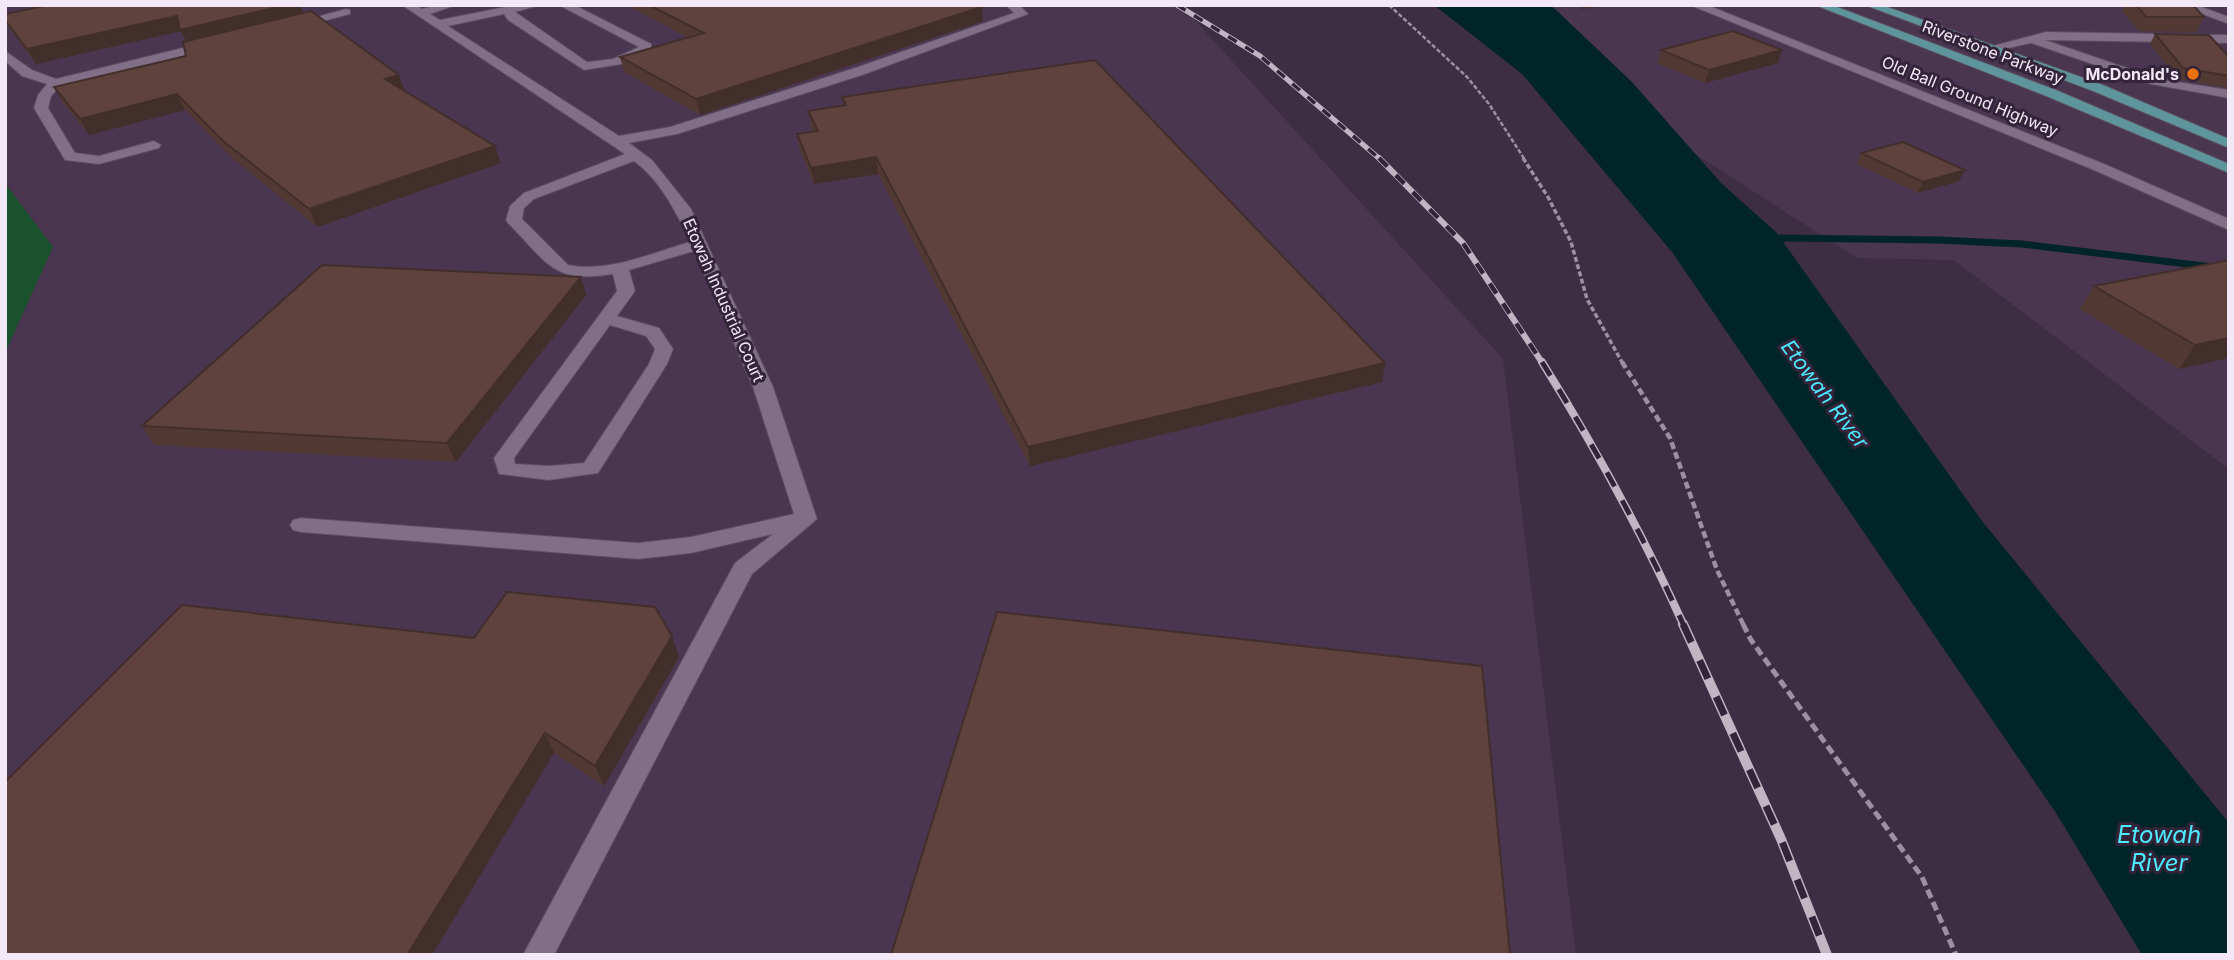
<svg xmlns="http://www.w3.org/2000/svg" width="2234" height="960" font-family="Inter,sans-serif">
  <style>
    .built { fill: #4a3651 }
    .green { fill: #1a522e }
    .water { fill: #012429 }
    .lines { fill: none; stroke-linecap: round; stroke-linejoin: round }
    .stream { stroke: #012429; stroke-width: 7 }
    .minor-casing { stroke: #5a4d5e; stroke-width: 2 }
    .major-casing { stroke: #5a4d5e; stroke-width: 2 }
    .path-far3 { stroke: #9d90a1; stroke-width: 2.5; stroke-dasharray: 4.5 2; stroke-linecap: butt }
    .path-far2 { stroke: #9d90a1; stroke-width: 3.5; stroke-dasharray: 5 2.5; stroke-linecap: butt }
    .path-far1 { stroke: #9d90a1; stroke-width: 4.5; stroke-dasharray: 7 3.5; stroke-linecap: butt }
    .path { stroke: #9d90a1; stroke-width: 5; stroke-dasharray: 9 4.5; stroke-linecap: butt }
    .minor { fill: #806f87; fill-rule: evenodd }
    .major { fill: #5e949c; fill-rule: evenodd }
    .rail-far3-casing { stroke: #c1b5c4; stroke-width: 5 }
    .rail-far2-casing { stroke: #c1b5c4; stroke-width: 6 }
    .rail-far1-casing { stroke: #c1b5c4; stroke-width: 8 }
    .rail-casing { stroke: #c1b5c4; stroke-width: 10 }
    .rail-far3 { stroke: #332439; stroke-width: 3.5; stroke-dasharray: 10; stroke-linecap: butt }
    .rail-far2 { stroke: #332439; stroke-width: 4.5; stroke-dasharray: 12; stroke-linecap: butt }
    .rail-far1 { stroke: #332439; stroke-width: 5; stroke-dasharray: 16; stroke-linecap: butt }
    .rail { stroke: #332439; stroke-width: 7; stroke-dasharray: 20; stroke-linecap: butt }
    .wall { fill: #523934 }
    .shaded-wall { fill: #422e2b }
    .building { fill: #5f423d; stroke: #422e2b; stroke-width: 2 }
    .food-dot { fill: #e8710a; stroke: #332439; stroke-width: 2.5 }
    .labels { text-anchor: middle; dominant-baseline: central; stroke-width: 6; stroke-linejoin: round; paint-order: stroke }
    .far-street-label { font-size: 16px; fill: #f3e9f6; stroke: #332439 }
    .far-poi-label { font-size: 16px; font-weight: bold; fill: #f3e9f6; stroke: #332439; text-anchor: end }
    .water-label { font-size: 21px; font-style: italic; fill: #4de9fd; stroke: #332439 }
    .near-water-label { font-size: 24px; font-style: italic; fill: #4de9fd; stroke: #332439 }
  </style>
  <rect width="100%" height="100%" fill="#3e2e43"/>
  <g class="built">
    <polygon points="5,5 1181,5 1503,359 1576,955 5,955 5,353 53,247 5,183"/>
    <polygon points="1490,5 2229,5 2229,469 1954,260 1857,258 1541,55"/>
  </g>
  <polygon class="green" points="5,183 53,247 5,353"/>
  <polygon class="water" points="1434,5 1549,5 1555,9 1632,82 1721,183 1776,232 1982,521 2229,823 2229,955 2142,955 2056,813 1672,252 1522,74"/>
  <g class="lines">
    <polyline class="stream" points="1780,238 1939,240 2022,244 2229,269"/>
    <g class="minor-casing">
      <g id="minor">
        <path d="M 402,5 L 416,5 L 422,9 L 436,5 L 456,5 L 430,14 L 440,20 L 515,5 L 540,5 L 515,12 L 587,62 L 613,59 L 639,47 L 559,5 L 574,5 L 651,44 L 651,50 L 622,64 L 584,70 L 508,20 L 504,14 L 448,26 L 619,136 L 670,127 L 852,69 L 1014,13 L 1006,5 L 1019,5 L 1028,14 L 862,75 L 677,134 L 629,143 L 652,160 L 691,209 L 773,387 L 817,519 L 752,574 L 554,955 L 523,955 L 735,563 L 773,534 L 691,553 L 638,559 L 301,532 L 293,530 L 290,525 L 293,520 L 301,518 L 638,543 L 691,537 L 794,514 L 753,387 L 694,251 L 629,270 L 635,291 L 617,316 L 659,328 L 673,349 L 667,364 L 598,473 L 549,480 L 499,474 L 494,458 L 617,291 L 613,274 C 552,284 548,263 508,223 L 506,220 L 510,206 L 524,193 L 625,154 ZM 634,161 C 660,180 677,213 690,242 C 651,253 609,273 568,265 L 522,219 L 524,208 L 534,199 ZM 610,325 L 646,336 L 655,349 L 649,364 L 584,463 L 549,466 L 515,464 L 514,458 Z"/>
        <polygon points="1690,5 1707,5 2104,164 2229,219 2229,230 2094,170"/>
        <polygon points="2179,5 2196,5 2229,17 2229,24"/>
        <polygon points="346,9 350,10 350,14 293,29 287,25"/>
        <polygon points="2046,32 2229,35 2229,43 2045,40 2159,79 2229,90 2229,98 2151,84 2031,43 1991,52 1985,48"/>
        <polygon points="211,41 217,45 215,48 60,86 51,96 48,108 75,153 99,156 154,141 161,145 159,148 99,164 65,160 34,108 38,95 47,84 22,76 5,61 5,51 32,70 56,79"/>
      </g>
    </g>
    <g class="major-casing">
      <g id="major">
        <polygon points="1815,5 1832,5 2056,90 2229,164 2229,173 2046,96"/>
        <polygon points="1865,5 1882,5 2103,85 2229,139 2229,148 2093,91"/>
      </g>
    </g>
    <polyline class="path-far3" points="1389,5 1467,77 1489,104 1525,160"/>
    <polyline class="path-far2" points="1523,158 1548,197 1571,242 1587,299 1623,364"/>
    <polyline class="path-far1" points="1622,362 1670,438 1717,570 1744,626"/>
    <polyline class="path" points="1743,624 1751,640 1922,877 1956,955"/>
    <use href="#minor" class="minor"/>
    <use href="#major" class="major"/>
    <g class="rail-far3-casing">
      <polyline id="rail-far3" points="1177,5 1260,56 1381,160"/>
    </g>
    <g class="rail-far2-casing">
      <polyline id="rail-far2" points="1379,158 1463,243 1543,364"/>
    </g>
    <g class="rail-far1-casing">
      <path id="rail-far1" d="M 1542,362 C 1595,447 1643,535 1684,626"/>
    </g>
    <g class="rail-casing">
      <polyline id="rail" points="1683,624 1781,839 1827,955"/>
    </g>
    <use href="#rail-far3" class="rail-far3"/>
    <use href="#rail-far2" class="rail-far2"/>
    <use href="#rail-far1" class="rail-far1"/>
    <use href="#rail" class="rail"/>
  </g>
  <g class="wall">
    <polygon points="626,5 981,5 982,7 983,21 700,115 624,72 620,57 687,37"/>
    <polygon points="2122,5 2193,5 2204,17 2196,32 2139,31 2122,11 2124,8"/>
    <polygon points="303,13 399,75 405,91 501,163 317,227 231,157 185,110 89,135 63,103 54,87 186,56 186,41 181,31 36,64 10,29 5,21 5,14"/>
    <polygon points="2155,34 2229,57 2229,88 2178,79 2150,44"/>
    <polygon points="1661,50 1782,50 1778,63 1705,83 1657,63"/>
    <polygon points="842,97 1382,382 1030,466 878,174 814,184 800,151 797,134 813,132 811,127 808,111 843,106"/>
    <polygon points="1861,153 1959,181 1918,193 1857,164"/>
    <polygon points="2094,286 2229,358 2179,369 2080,309"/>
    <polygon points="586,295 456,462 154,445 142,426"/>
    <polygon points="474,638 679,657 604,786 554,753 432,955 5,955"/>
  </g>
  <g class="shaded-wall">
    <polygon points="286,5 300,5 305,16 188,45 181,31 36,64 27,49 177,16"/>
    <polygon points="963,5 981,5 981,7 982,7 983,21 700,115 696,99"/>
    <polygon points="1582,5 1620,5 1581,9"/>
    <polygon points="1782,50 1778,63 1705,83 1709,70"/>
    <polygon points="399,75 405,91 385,79"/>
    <polygon points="177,94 185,110 89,135 80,119"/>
    <polygon points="495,146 501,163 317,227 309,209"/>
    <polygon points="876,157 878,174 814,184 811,168"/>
    <polygon points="1965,170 1959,181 1918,193 1923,182"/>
    <polygon points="581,277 586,295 456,462 447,443"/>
    <polygon points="2229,338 2229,358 2179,369 2195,345"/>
    <polygon points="1385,363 1382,382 1030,466 1028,447"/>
    <polygon points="672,636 679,657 604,786 595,766"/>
    <polygon points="545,733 554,753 432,955 407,955"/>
  </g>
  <g class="building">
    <polygon points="49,5 286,5 180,30 177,16 27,49 5,20 5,14"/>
    <polygon points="649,5 977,5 982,7 696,99 620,57 704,33"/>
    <polygon points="2137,5 2193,5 2204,17 2146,17"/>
    <polygon points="311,11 399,75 385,79 495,146 309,209 223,141 177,94 80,119 54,87 186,56 183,42"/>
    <polygon points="1733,31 1782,50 1709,70 1661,50"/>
    <polygon points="2155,34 2209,35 2229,57 2229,76 2183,68"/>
    <polygon points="1095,60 1385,363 1028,447 876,157 811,168 797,134 818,131 808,111 846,105 842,97"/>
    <polygon points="1903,142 1965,170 1923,182 1861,153"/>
    <polygon points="2229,260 2229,338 2195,345 2094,286"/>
    <polygon points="322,265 581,277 447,443 142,426"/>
    <polygon points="507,592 655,607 672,636 595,766 545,733 407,955 5,955 5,782 182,605 474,638"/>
    <polygon points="997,612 1482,666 1510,955 891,955"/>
  </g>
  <circle class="food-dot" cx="2193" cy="74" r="7"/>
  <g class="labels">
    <g class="far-street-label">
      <text transform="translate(1993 52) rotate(21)">Riverstone Parkway</text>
      <text transform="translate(1970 96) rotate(22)">Old Ball Ground Highway</text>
      <text transform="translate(724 300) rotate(66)">Etowah Industrial Court</text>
    </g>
    <g class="far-poi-label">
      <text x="2179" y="74">McDonald's</text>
    </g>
    <g class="water-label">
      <text transform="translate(1825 394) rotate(53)">Etowah River</text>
    </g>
    <g class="near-water-label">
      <text x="2159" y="834">Etowah<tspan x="2159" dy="28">River</tspan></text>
    </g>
  </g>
  <rect width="2234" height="960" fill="none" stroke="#f3e9f6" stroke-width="14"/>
</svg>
